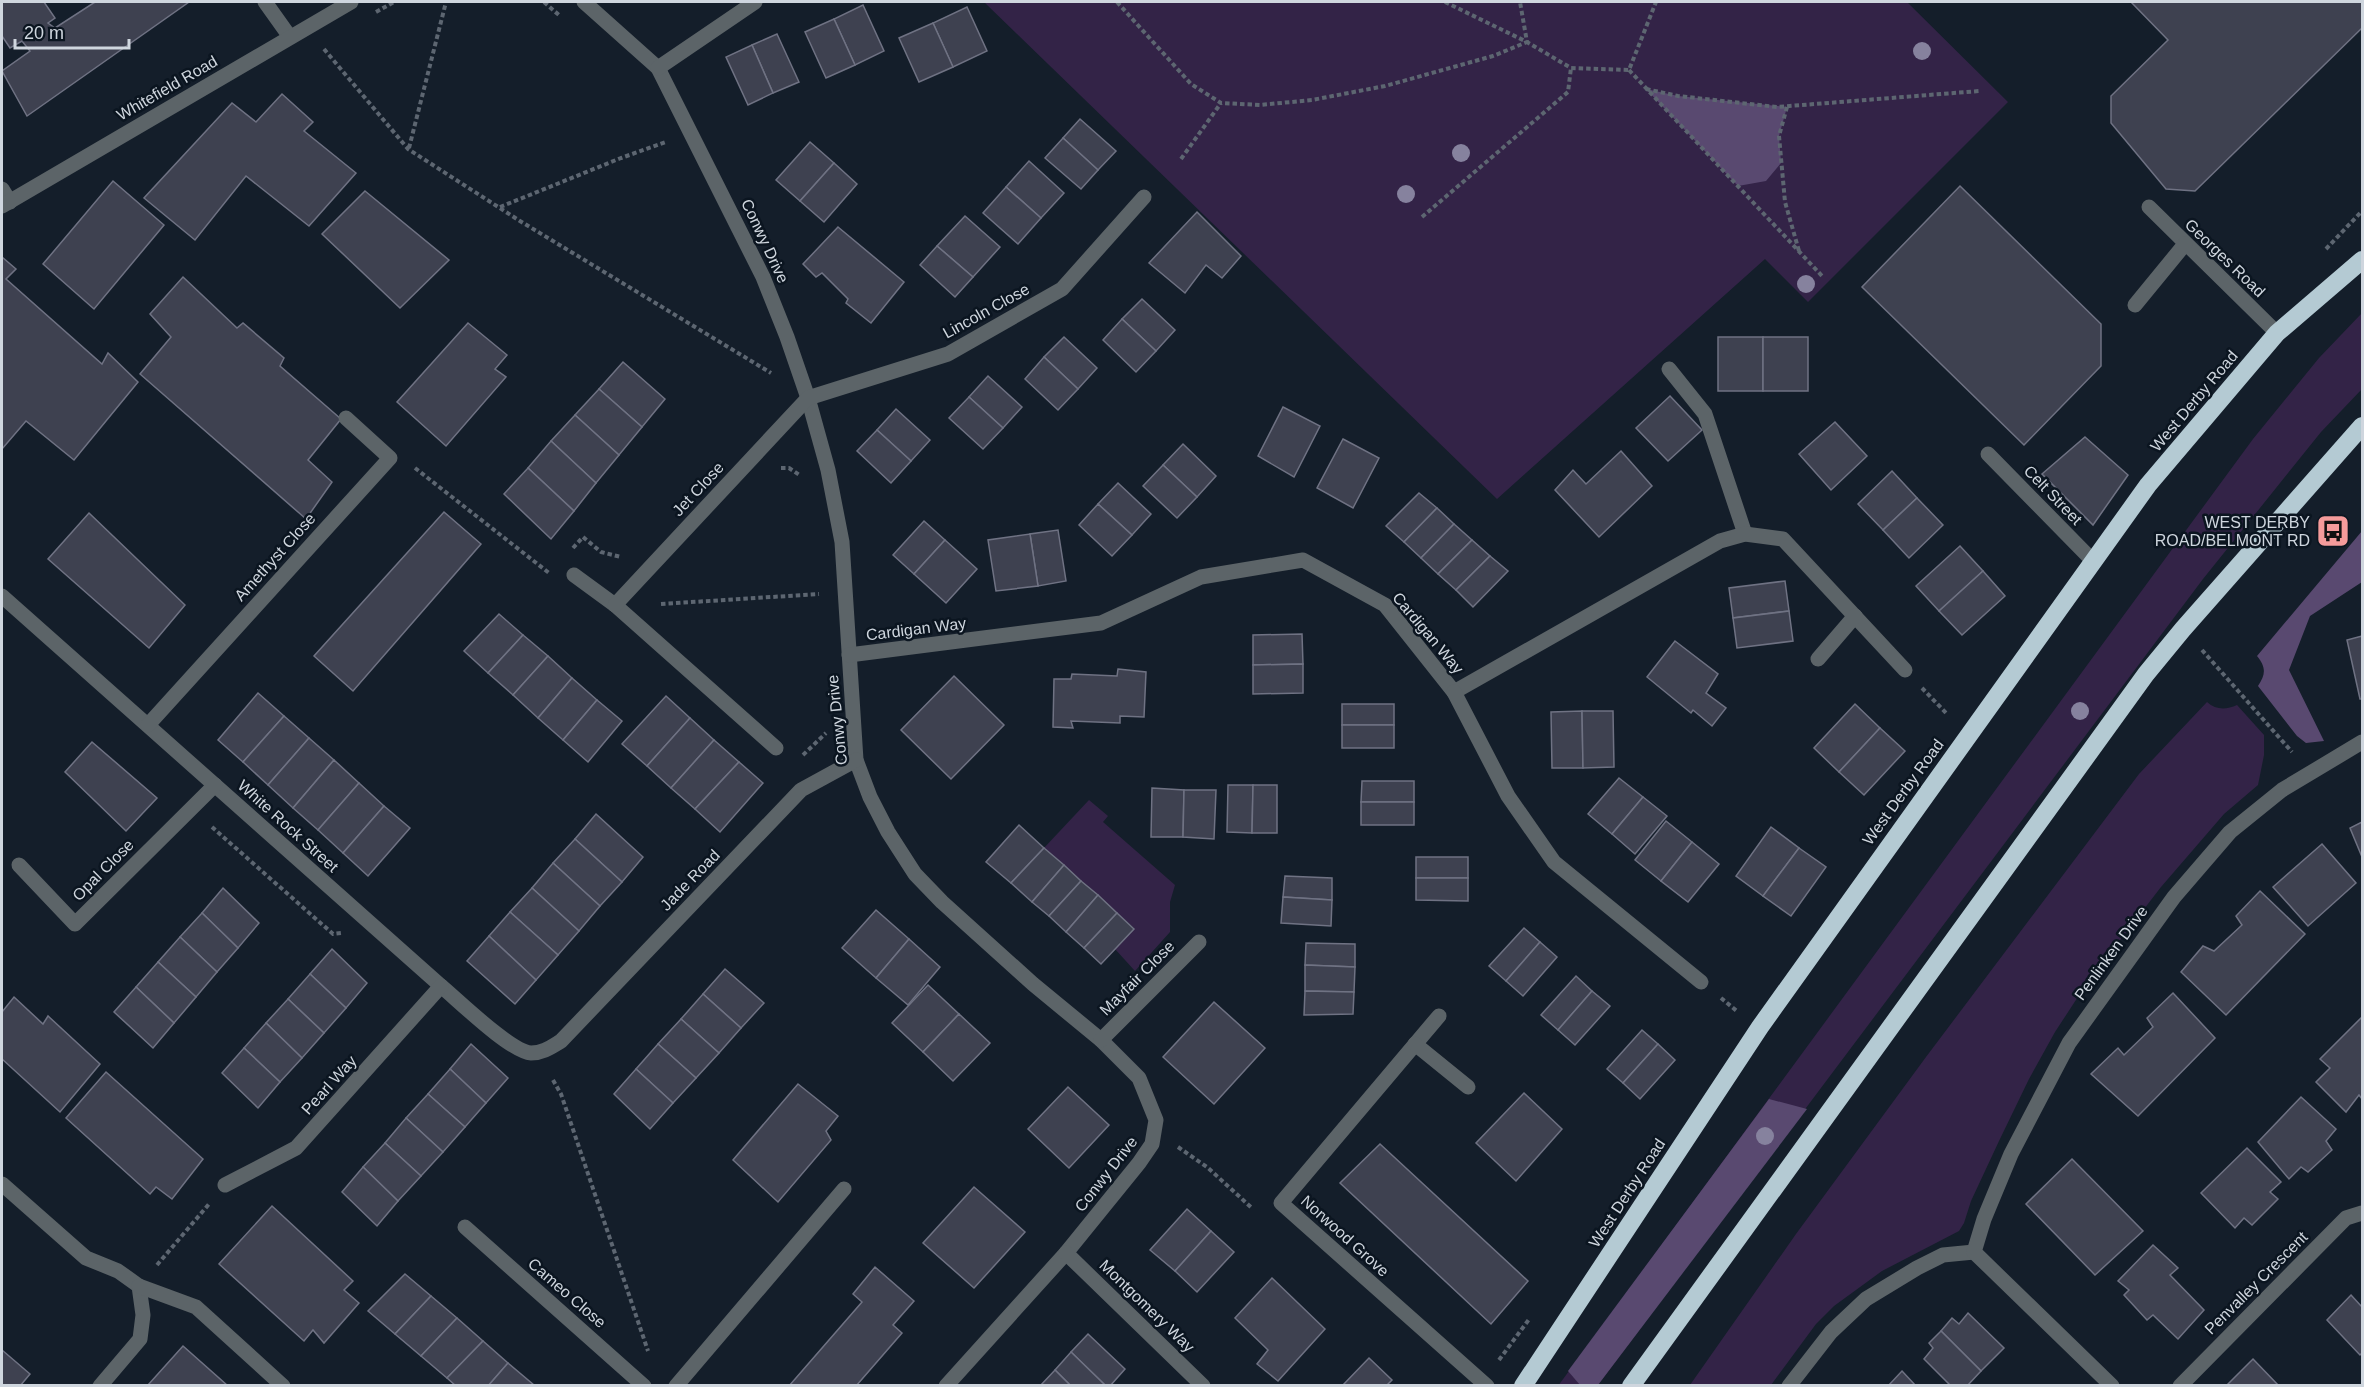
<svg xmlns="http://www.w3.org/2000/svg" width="2364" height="1387" font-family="Arial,sans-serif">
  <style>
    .green { fill: #332347 }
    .forest { fill: #594970 }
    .building { fill: #3e4150; stroke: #6f7283; stroke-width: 1.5 }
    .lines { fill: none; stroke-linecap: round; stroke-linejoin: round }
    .path { stroke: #5d6671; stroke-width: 4; stroke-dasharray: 4.5 3; stroke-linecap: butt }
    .minor { stroke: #5c6468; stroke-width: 15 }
    .highway { stroke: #b4cad3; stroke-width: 18 }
    .tree { fill: #86829e }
    .labels { text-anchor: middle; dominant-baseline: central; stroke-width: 5; stroke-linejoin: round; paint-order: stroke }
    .street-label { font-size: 16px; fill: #cfd6de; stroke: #0b1520 }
    .poi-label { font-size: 16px; fill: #cfd6de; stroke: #0b1520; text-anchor: end }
  </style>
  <rect width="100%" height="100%" fill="#141e2a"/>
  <g class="green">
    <polygon points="984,2 1907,2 2008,102 1808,302 1765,259 1497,499"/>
    <polygon points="2362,313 2362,389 2321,432 2203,579 1598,1385 1558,1386 2253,439 2319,358"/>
    <path d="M 2207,702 C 2216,710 2226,710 2237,705 L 2264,735 L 2264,755 L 2258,785 L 2224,814 L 2161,887 L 2087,983 L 2055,1032 L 2029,1079 L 1999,1141 L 1971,1201 L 1964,1223 L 1959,1231 L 1882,1271 L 1834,1306 L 1816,1324 L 1771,1385 L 1690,1385 L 1796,1234 L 1926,1057 L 2139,774 Z"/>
    <polygon points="1089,800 1108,816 1103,822 1175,885 1170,902 1170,932 1135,971 1115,949 1134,928 1044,848"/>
  </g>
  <g class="forest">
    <polygon points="1646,89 1678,96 1787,107 1779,136 1781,163 1766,181 1738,186"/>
    <path d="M 2362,531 L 2362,582 L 2310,616 L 2289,670 L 2324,741 L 2306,743 L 2297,736 L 2258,686 C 2266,674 2266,667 2257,656 Z"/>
    <polygon points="1769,1099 1807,1109 1598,1385 1580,1385 1568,1371"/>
  </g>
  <g class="building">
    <polygon points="2,2 44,2 55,18 48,23 55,28 95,2 189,2 27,116 2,71 30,51 22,41 10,48 2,36"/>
    <polygon points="2131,2 2362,2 2362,28 2195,191 2166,189 2111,123 2111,96 2168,40"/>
    <polygon points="863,5 884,51 855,65 834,19"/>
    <polygon points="967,7 987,51 953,67 933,23"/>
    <polygon points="834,19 855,65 826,78 805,32"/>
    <polygon points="933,23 953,67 919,82 899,38"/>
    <polygon points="777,34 799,82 773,93 752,45"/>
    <polygon points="752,45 773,93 748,105 726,57"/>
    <polygon points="282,94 313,122 304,131 356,173 309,226 246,176 195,240 144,198 232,103 256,122"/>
    <polygon points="1080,119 1116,151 1098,170 1063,138"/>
    <polygon points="1063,138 1098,170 1081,189 1045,158"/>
    <polygon points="810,142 834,163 800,201 776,180"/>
    <polygon points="1029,161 1064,193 1041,218 1006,187"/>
    <polygon points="834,163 857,184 824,222 800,201"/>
    <polygon points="113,181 164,225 94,309 43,264"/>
    <polygon points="1960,186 2101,324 2101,366 2024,445 1862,287"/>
    <polygon points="1006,187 1041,218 1018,244 983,213"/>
    <polygon points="365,191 449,260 400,308 322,234"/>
    <polygon points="1197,212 1241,256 1222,278 1206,265 1185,293 1149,263"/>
    <polygon points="965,216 1000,247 973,277 937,246"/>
    <polygon points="838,227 904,282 871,323 846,303 848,299 822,273 816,277 803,264"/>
    <polygon points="937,246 973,277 955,297 920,265"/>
    <polygon points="2,257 16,269 6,279 102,364 108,353 138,382 74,460 26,421 2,449"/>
    <polygon points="183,277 237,328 243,323 284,358 280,366 341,419 308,460 332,482 306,519 140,374 171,337 150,314"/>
    <polygon points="1142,299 1175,330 1156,351 1122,319"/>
    <polygon points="1122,319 1156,351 1136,372 1103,340"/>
    <polygon points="468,323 507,355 495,369 506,377 446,446 397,402"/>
    <polygon points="1064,337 1097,368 1078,389 1044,357"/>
    <rect x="1718" y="337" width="45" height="54"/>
    <rect x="1763" y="337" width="45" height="54"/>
    <polygon points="1044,357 1078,389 1058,410 1025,379"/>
    <polygon points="623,362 665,399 642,427 599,389"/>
    <polygon points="988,376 1022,407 1003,428 969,397"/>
    <polygon points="599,389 642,427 619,455 575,415"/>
    <polygon points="1670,396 1702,430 1668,461 1636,428"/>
    <polygon points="969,397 1003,428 983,449 949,418"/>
    <polygon points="1283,407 1320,426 1294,477 1258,456"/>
    <polygon points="896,409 930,440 911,461 877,430"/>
    <polygon points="575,415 619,455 596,483 551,441"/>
    <polygon points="1835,422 1867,456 1831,490 1799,454"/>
    <polygon points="877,430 911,461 891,483 857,451"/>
    <polygon points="2085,437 2128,475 2093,525 2042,474"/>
    <polygon points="1343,439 1379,458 1353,508 1317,488"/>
    <polygon points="551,441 596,483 574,511 528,468"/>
    <polygon points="1183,444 1216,476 1197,497 1163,465"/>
    <polygon points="1621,451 1652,486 1599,537 1555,490 1573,470 1586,484"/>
    <polygon points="1163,465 1197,497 1177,518 1143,486"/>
    <polygon points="528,468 574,511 551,539 504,494"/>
    <polygon points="1892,471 1917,498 1883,530 1858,504"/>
    <polygon points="1118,483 1151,514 1132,535 1098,504"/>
    <polygon points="1419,493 1437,508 1404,542 1386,526"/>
    <polygon points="1917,498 1943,525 1909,558 1883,530"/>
    <polygon points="1098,504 1132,535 1112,556 1079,525"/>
    <polygon points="1437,508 1454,524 1421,558 1404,542"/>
    <polygon points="444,512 481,544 353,691 314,656"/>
    <polygon points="89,513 185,605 149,648 48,559"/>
    <polygon points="924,521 945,540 914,574 893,555"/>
    <polygon points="1454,524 1472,540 1438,574 1421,558"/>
    <polygon points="1058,530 1066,581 1038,586 1030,534"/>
    <polygon points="1030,534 1038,586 996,591 988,540"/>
    <polygon points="945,540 977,569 946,603 914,574"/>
    <polygon points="1472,540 1490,556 1456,590 1438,574"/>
    <polygon points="1960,546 1983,571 1939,611 1916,586"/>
    <polygon points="1490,556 1508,571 1473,607 1456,590"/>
    <polygon points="1983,571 2005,596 1962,635 1939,611"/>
    <polygon points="1785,581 1789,611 1733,618 1729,588"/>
    <polygon points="1789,611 1793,641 1737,648 1733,618"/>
    <polygon points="499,614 523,635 488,673 464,651"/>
    <polygon points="1302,634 1303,664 1253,665 1253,635"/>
    <polygon points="523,635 548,656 513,695 488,673"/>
    <polygon points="2362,636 2362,699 2360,699 2347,640"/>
    <polygon points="1675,641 1718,674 1706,693 1726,708 1712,726 1693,710 1691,713 1647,677"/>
    <polygon points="548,656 572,678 538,718 513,695"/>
    <polygon points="1303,664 1303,693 1253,694 1253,665"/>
    <polygon points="1118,669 1146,672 1144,717 1120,716 1120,723 1071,721 1073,728 1053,727 1054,679 1071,679 1072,674 1117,676"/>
    <polygon points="954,676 1004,725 951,779 901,730"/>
    <polygon points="572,678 597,700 563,740 538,718"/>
    <polygon points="258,693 284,716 243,762 218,740"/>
    <polygon points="666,696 690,718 647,766 622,744"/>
    <polygon points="597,700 622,721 588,762 563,740"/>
    <rect x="1342" y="704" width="52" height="21"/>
    <polygon points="1855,704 1880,728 1839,772 1814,748"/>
    <polygon points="1582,711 1583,768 1552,768 1551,712"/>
    <polygon points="1582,711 1613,711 1614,767 1583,768"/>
    <polygon points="284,716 309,738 268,785 243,762"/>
    <polygon points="690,718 714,740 671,788 647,766"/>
    <rect x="1342" y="725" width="52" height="23"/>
    <polygon points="1880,728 1905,751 1864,795 1839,772"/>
    <polygon points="309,738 334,760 293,808 268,785"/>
    <polygon points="714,740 739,762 695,809 671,788"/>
    <polygon points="92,742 157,798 126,831 65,772"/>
    <polygon points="334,760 359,783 318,830 293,808"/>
    <polygon points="739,762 763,783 720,832 695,809"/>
    <polygon points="1619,778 1643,797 1612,834 1588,814"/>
    <polygon points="1362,781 1414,781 1414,802 1361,802"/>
    <polygon points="359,783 384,806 343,853 318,830"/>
    <polygon points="1228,785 1253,785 1252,833 1227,832"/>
    <polygon points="1253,785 1277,785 1277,833 1252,833"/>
    <polygon points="1152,788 1184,790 1183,837 1151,837"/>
    <polygon points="1184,790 1216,790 1214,839 1183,837"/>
    <polygon points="1643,797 1667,816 1635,854 1612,834"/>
    <rect x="1361" y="802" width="53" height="23"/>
    <polygon points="384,806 410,828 368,876 343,853"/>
    <polygon points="596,814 643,857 622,882 575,839"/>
    <polygon points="1666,821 1692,842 1661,881 1635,860"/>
    <polygon points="2362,822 2362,857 2350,828"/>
    <polygon points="1019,825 1044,848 1011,883 986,862"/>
    <polygon points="1771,827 1799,848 1763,896 1736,876"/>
    <polygon points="575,839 622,882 600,906 553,863"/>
    <polygon points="1692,842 1719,864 1688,902 1661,881"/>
    <polygon points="2322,844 2356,883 2308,926 2273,887"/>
    <polygon points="1044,848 1064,865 1032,902 1011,883"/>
    <polygon points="1799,848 1826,867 1791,916 1763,896"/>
    <rect x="1416" y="857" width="52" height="21"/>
    <polygon points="553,863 600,906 579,931 532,888"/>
    <polygon points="1064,865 1081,881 1049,916 1032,902"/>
    <polygon points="1285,876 1332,878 1332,900 1283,897"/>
    <polygon points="1416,878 1468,878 1468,901 1416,900"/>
    <polygon points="1081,881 1098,895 1066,932 1049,916"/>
    <polygon points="223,888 259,923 238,948 202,913"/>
    <polygon points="532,888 579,931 558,955 510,912"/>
    <polygon points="2260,891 2305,934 2226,1015 2181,972 2203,946 2214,951 2242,925 2236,916"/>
    <polygon points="1098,895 1117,913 1084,948 1066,932"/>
    <polygon points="1283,897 1332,900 1331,926 1281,923"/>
    <polygon points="876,910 909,939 876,978 842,948"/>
    <polygon points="510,912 558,955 536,980 489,936"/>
    <polygon points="202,913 238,948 217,972 180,937"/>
    <polygon points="1117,913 1134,929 1101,964 1084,948"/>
    <polygon points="1524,928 1540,942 1506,981 1489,966"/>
    <polygon points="489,936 536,980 515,1004 467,961"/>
    <polygon points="180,937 217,972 196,997 158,962"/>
    <polygon points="909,939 940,967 908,1005 876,978"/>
    <polygon points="1540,942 1557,957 1523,996 1506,981"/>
    <polygon points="1306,943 1355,944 1355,967 1305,965"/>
    <polygon points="332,949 367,983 346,1008 310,974"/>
    <polygon points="158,962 196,997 174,1023 136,987"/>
    <polygon points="1305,965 1355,967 1354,992 1305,991"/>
    <polygon points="725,969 764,1003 741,1028 703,994"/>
    <polygon points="310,974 346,1008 324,1033 288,999"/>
    <polygon points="1576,976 1592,991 1558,1030 1541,1015"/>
    <polygon points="928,985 959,1014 923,1052 892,1023"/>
    <polygon points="136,987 174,1023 153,1048 114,1012"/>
    <polygon points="1305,991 1354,992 1353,1014 1304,1015"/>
    <polygon points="1592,991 1610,1006 1575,1045 1558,1030"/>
    <polygon points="2173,993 2215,1038 2138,1116 2091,1074 2118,1048 2124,1055 2153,1027 2147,1018"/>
    <polygon points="703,994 741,1028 719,1053 681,1019"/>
    <polygon points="14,997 43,1024 48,1016 100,1064 60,1112 2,1059 2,1012"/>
    <polygon points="288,999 324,1033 302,1058 266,1023"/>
    <polygon points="1214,1002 1265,1048 1214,1104 1163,1057"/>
    <polygon points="959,1014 990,1043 953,1081 923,1052"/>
    <polygon points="2362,1017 2362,1099 2359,1095 2346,1112 2316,1082 2330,1068 2320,1059"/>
    <polygon points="681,1019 719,1053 696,1078 658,1044"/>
    <polygon points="266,1023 302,1058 280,1082 244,1048"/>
    <polygon points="1642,1030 1658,1044 1623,1083 1607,1069"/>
    <polygon points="471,1044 508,1078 486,1103 450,1069"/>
    <polygon points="658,1044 696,1078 673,1103 636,1069"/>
    <polygon points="1658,1044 1675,1060 1640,1099 1623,1083"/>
    <polygon points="244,1048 280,1082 258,1108 222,1073"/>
    <polygon points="450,1069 486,1103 465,1127 428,1094"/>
    <polygon points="636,1069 673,1103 650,1129 614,1094"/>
    <polygon points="106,1072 203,1159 172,1199 156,1187 150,1194 66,1118"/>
    <polygon points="798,1084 838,1116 826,1131 831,1140 778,1202 733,1160"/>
    <polygon points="1068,1087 1109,1125 1069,1168 1028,1129"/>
    <polygon points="1524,1093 1562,1129 1516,1181 1476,1143"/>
    <polygon points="428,1094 465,1127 443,1152 406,1118"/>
    <polygon points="2301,1097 2336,1129 2326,1141 2332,1150 2308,1172 2301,1167 2289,1179 2258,1142"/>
    <polygon points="406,1118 443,1152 421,1176 385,1143"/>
    <polygon points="385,1143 421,1176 398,1201 363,1167"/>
    <polygon points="1380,1144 1528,1281 1491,1324 1340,1183"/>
    <polygon points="2247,1148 2281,1182 2270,1192 2278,1199 2252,1225 2244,1218 2235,1228 2201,1193"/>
    <polygon points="2072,1159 2143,1231 2095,1275 2026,1204"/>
    <polygon points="363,1167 398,1201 377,1226 342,1192"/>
    <polygon points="974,1187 1025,1232 974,1288 923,1243"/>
    <polygon points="272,1206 353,1281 344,1290 359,1303 324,1343 313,1330 304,1341 219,1264"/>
    <polygon points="1187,1209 1211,1231 1175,1271 1150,1250"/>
    <polygon points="1211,1231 1234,1252 1197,1292 1175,1271"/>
    <polygon points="2153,1245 2178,1268 2170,1275 2204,1310 2178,1339 2153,1315 2147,1320 2124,1295 2129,1290 2118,1281"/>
    <polygon points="875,1267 914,1301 893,1325 902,1333 856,1386 789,1386 862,1302 853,1294"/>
    <polygon points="405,1274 431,1296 395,1334 368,1311"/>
    <polygon points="1272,1278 1325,1329 1278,1381 1257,1364 1268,1350 1235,1318"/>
    <polygon points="2351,1295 2362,1307 2362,1353 2360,1355 2327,1320"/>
    <polygon points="431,1296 457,1318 421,1356 395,1334"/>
    <polygon points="1968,1313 2004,1348 1981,1371 1941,1331 1952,1318 1959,1324"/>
    <polygon points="457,1318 483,1341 447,1378 421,1356"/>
    <polygon points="1941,1331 1981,1371 1967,1386 1951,1386 1924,1359 1933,1348 1929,1343"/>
    <polygon points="1088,1334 1125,1369 1110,1386 1106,1386 1071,1352"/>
    <polygon points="483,1341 508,1363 488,1386 456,1386 447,1378"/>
    <polygon points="183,1346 228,1386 148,1385"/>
    <polygon points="2,1350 30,1374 20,1386 2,1386"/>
    <polygon points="1071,1352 1106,1386 1071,1386 1055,1370"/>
    <polygon points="1369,1358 1392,1380 1386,1386 1342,1386"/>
    <polygon points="2253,1359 2279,1386 2226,1386"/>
    <polygon points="508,1363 534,1385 488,1386"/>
    <polygon points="1055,1370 1071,1386 1040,1386"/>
    <polygon points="1902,1371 1916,1386 1888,1386"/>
  </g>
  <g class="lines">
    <g class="path">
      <polyline points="544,2 560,16"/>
      <polyline points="1117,2 1191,84 1221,103 1260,105 1312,100 1385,86 1493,56 1527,42 1520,2"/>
      <polyline points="1445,2 1527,42 1571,68 1629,70 1656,2"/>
      <polyline points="376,12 394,2"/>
      <polyline points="324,49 408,149 520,221 771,373"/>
      <polyline points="1629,70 1823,277"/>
      <polyline points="1646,89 1678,96 1777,107 1979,91"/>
      <polyline points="1787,107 1779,136 1785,202 1799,251"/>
      <polyline points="409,148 446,2"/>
      <polyline points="1181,159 1221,103"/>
      <polyline points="500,207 621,158 666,142"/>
      <polyline points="1422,217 1568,92 1571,68"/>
      <polyline points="2326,249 2362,211"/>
      <polyline points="415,468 549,573"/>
      <polyline points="781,468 789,468 801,476"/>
      <polyline points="573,548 583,537 601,552 621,557"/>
      <polyline points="661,604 819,594"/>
      <polyline points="2202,650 2292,752"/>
      <polyline points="1922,688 1948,715"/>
      <polyline points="803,755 826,733"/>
      <polyline points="212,827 333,934 341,933"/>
      <polyline points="1721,998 1738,1012"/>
      <polyline points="553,1080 561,1094 648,1351"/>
      <polyline points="1178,1147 1207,1167 1253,1209"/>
      <polyline points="157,1265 209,1204"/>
      <polyline points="1499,1360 1530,1318"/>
    </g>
    <g class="minor">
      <polyline points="265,2 290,37"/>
      <polyline points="584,2 658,68 763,277 787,337 808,398 828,470 842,542 856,760 870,797 888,832 915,874 942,902 1033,984 1101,1040 1139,1078 1156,1120 1152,1144 1139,1163 1066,1253 946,1386"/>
      <polyline points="658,68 755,2"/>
      <polyline points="2,189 10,202"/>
      <polyline points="2,206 351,2"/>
      <polyline points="2149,207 2277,333"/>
      <polyline points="2135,305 2185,244"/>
      <polyline points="1669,369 1705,414 1745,534"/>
      <polyline points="1988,454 2093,561"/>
      <polyline points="574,575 615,605 776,748"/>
      <path d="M 2,596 L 441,986 C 459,1001 511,1052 531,1053 C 543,1053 551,1047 561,1041 L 801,790 L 856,760"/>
      <polyline points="615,605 808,398 948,354 1062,289 1144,197"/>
      <polyline points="849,655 1101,623 1201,577 1303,560 1385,605 1454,692 1720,541 1745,534 1783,539 1905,670"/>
      <polyline points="1818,659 1855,616"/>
      <polyline points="1454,692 1508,796 1554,862 1701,982"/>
      <polyline points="148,725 390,458 346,418"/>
      <polyline points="19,865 75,924 215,785"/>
      <polyline points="1439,1016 1281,1203 1487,1386"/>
      <polyline points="1101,1040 1199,942"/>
      <polyline points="1415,1044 1468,1087"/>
      <polyline points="2,1184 86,1258 118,1271 139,1286 143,1315 140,1339 100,1386"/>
      <polyline points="225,1185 296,1148 441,986"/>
      <polyline points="465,1227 644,1386"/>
      <polyline points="1066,1253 1203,1386"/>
      <polyline points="139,1286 196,1307 283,1386"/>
      <polyline points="676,1386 844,1189"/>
      <polyline points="1789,1386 1831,1332 1866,1299 1917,1268 1943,1255 1974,1252"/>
      <polyline points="2112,1386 1974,1252 1984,1219 2011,1154 2069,1043 2174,897 2230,832 2282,790 2362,742"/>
      <polyline points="2180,1386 2346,1218 2362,1213"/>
    </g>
    <g class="highway">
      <polyline points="1523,1386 1760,1027 2148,485 2277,333 2362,260"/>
      <polyline points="1631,1386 2146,674 2183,629 2362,426"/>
    </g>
  </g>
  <g class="tree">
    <circle cx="1922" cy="51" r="9"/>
    <circle cx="1461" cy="153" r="9"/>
    <circle cx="1406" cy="194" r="9"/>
    <circle cx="1806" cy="284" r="9"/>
    <circle cx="2080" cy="711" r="9"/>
    <circle cx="1765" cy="1136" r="9"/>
  </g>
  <defs>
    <g id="bus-square" transform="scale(1.725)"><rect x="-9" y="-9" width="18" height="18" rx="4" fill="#f59b9b" stroke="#0b1520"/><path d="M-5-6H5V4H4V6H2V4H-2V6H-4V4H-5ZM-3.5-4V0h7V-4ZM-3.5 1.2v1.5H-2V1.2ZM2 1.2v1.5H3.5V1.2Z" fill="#111"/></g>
  </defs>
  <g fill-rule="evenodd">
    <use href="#bus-square" x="2333" y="531"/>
  </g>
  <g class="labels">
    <g class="street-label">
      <text transform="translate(167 88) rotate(-30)">Whitefield Road</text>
      <text transform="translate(765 241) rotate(65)">Conwy Drive</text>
      <text transform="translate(2225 258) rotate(44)">Georges Road</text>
      <text transform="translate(986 311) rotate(-29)">Lincoln Close</text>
      <text transform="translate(2194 401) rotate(-50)">West Derby Road</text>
      <text transform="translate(698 489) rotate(-47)">Jet Close</text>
      <text transform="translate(2053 495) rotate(46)">Celt Street</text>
      <text transform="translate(275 557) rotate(-48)">Amethyst Close</text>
      <text transform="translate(916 629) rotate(-7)">Cardigan Way</text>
      <text transform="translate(1428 633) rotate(50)">Cardigan Way</text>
      <text transform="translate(837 720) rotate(-96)">Conwy Drive</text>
      <text transform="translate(1903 792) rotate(-54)">West Derby Road</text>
      <text transform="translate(288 826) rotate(42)">White Rock Street</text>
      <text transform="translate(103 870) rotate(-45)">Opal Close</text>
      <text transform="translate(690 880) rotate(-46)">Jade Road</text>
      <text transform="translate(2111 953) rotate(-54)">Penlinken Drive</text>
      <text transform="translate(1137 978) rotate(-45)">Mayfair Close</text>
      <text transform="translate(329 1085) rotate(-48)">Pearl Way</text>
      <text transform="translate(1106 1174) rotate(-52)">Conwy Drive</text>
      <text transform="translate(1627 1193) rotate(-57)">West Derby Road</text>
      <text transform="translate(1345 1236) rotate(42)">Norwood Grove</text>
      <text transform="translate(2256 1283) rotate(-45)">Penvalley Crescent</text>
      <text transform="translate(567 1293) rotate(41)">Cameo Close</text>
      <text transform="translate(1147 1306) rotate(44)">Montgomery Way</text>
    </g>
    <g class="poi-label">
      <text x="2310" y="522">WEST DERBY<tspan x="2310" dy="18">ROAD/BELMONT RD</tspan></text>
    </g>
  </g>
  <rect width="2364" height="1387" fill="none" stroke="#cfd6de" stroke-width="6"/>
  <path d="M15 39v9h114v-9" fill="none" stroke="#cfd6de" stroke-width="3"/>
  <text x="24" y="39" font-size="18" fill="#cfd6de" stroke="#0b1520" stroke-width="4.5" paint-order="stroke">20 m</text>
</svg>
